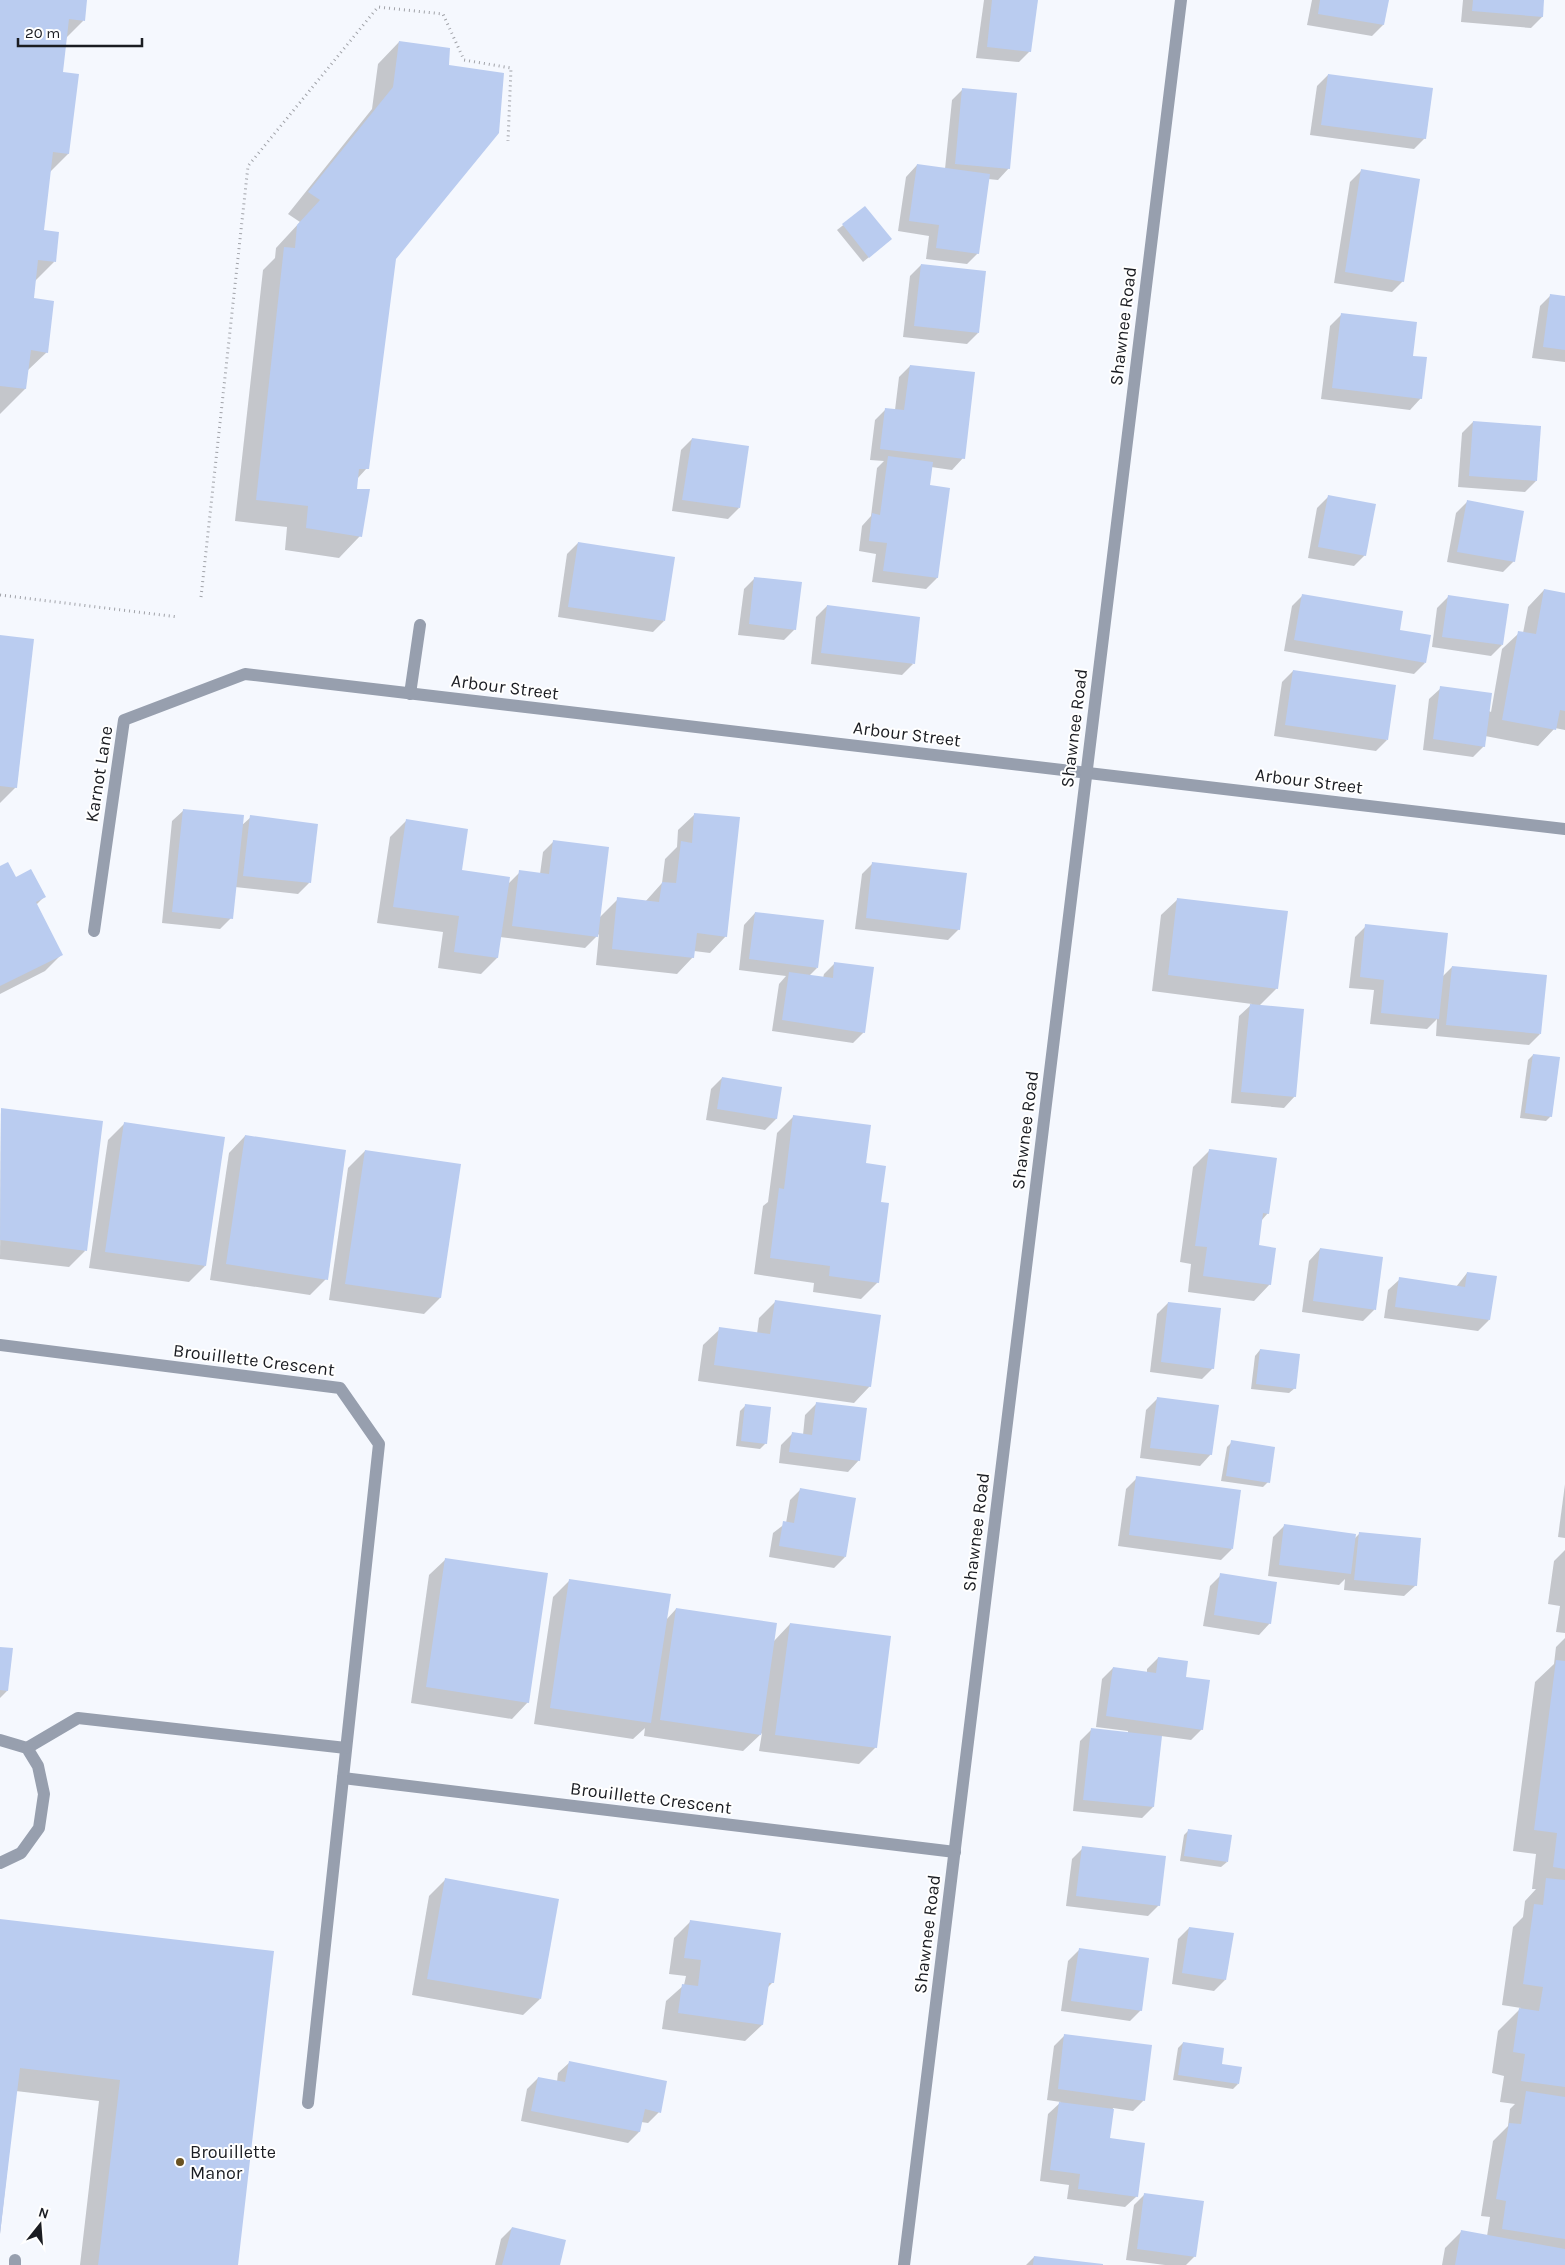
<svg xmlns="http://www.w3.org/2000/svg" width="1565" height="2265" font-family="Karla,sans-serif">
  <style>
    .shadow { fill: #0003 }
    .building { fill: #baccf0 }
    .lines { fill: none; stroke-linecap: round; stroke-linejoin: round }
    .path { stroke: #a0a2a8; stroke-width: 3; stroke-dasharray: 1 4; stroke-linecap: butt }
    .minor { stroke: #979fae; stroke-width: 12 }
    .poi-dot { fill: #695222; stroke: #fff; stroke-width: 2 }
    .labels { text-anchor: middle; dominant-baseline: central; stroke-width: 4; stroke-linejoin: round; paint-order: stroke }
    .street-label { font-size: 18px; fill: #1b1d22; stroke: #fff }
    .poi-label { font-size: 18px; fill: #1b1d22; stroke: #fff; text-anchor: start }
  </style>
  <rect width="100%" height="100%" fill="#f5f8fe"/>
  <g class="shadow">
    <polygon points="0,0 86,0 83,21 65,39 61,73 77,75 68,154 49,173 43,231 54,262 34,282 32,299 47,352 27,371 25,389 0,414"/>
    <polygon points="984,0 1036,0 1030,51 1019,62 976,58"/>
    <polygon points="1312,0 1388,0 1383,25 1372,36 1307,25"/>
    <polygon points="1463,0 1543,0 1542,17 1531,28 1461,22"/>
    <polygon points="399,42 395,259 367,468 357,479 356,490 360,536 339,558 285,550 287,527 235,521 263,270 275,258 276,248 300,222 288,214 372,109 378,64"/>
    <polygon points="1328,75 1425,138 1414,149 1310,135 1317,86"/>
    <polygon points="963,89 1009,168 998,180 988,179 978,253 967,264 926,259 929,236 898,231 906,177 917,165 945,169 952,100"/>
    <polygon points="1361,171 1403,281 1392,292 1334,283 1350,182"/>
    <polygon points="865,208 891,239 863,262 837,230"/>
    <polygon points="921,265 978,333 967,344 903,337 910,276"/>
    <polygon points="1551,295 1565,297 1565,362 1532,358 1540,306"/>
    <polygon points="1341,315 1412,357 1421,398 1410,410 1321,399 1330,326"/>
    <polygon points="910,366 963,458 952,470 931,467 928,486 937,578 926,589 872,582 876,554 859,551 862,526 871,516 877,468 884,461 870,460 875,420 886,409 895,410 899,377"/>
    <polygon points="1473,422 1536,481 1525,492 1458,487 1462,433"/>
    <polygon points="692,439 739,508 728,519 672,511 681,450"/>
    <polygon points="1328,497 1365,555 1354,566 1308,558 1317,508"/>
    <polygon points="1467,502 1514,561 1503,572 1447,562 1456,513"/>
    <polygon points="578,543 664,621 653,632 558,617 567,554"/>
    <polygon points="755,578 795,629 784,640 738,635 744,589"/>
    <polygon points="1544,590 1565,594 1565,730 1555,728 1538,746 1485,736 1484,746 1473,757 1423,750 1429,699 1441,688 1491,712 1502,649 1519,633 1523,633 1528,607"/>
    <polygon points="1303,595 1398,631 1425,663 1414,674 1284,651 1292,606"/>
    <polygon points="1448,597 1502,645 1491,656 1432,647 1437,608"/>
    <polygon points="827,606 913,664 902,675 811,664 816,617"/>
    <polygon points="0,636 16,787 0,803"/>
    <polygon points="1293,671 1387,740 1376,751 1274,736 1282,682"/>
    <polygon points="184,810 241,826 251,817 316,825 309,883 298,894 235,887 231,918 220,929 162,923 172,821"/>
    <polygon points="695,814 726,936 710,953 694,951 693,957 677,974 596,965 599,934 585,948 500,937 497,958 481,974 438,968 443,932 377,923 390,837 406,821 460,871 508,884 520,872 540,874 543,852 554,841 599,918 618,899 645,902 662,883 665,859 677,847 678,830"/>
    <polygon points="873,863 959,929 948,940 855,929 862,874"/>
    <polygon points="0,867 44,897 36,905 61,955 45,971 0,994"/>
    <polygon points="1178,899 1277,988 1259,1006 1295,1096 1284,1108 1231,1103 1239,1016 1252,1004 1152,991 1161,915"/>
    <polygon points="755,913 817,968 809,976 823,978 824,974 835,963 864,1032 853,1043 772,1031 779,984 786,976 739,970 744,925"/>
    <polygon points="1366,926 1442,977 1452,967 1540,1034 1529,1045 1436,1036 1437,1019 1427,1029 1370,1024 1374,990 1349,988 1355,937"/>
    <polygon points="1533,1055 1551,1116 1546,1121 1520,1118 1528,1060"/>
    <polygon points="722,1078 781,1088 776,1119 765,1130 706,1120 711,1089"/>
    <polygon points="1,1109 85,1251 69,1267 0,1259"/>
    <polygon points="794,1116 865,1164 880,1203 878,1282 861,1299 813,1292 814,1283 754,1274 763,1206 768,1202 777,1133"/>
    <polygon points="125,1123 205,1266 189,1282 89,1268 108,1140"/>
    <polygon points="245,1136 326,1279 310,1295 210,1280 229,1153"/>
    <polygon points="1210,1150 1268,1213 1261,1221 1257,1246 1270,1284 1254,1301 1188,1292 1191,1264 1180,1262 1193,1167"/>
    <polygon points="365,1151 460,1165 440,1298 424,1314 329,1300 348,1168"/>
    <polygon points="1320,1249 1381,1258 1374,1310 1363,1321 1302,1312 1309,1261"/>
    <polygon points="1467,1273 1489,1320 1478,1331 1384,1318 1388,1290 1400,1279 1456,1287"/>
    <polygon points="776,1301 870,1386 854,1403 698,1381 703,1345 720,1329 757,1334 759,1318"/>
    <polygon points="1168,1303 1213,1368 1202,1379 1150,1372 1157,1314"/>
    <polygon points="1260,1350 1295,1388 1289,1393 1251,1389 1255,1356"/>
    <polygon points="1157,1399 1211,1454 1200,1466 1140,1458 1146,1410"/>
    <polygon points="816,1404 859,1460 848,1472 779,1463 781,1445 792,1434 803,1435 805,1415"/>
    <polygon points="745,1406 766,1443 760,1449 736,1446 740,1411"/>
    <polygon points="1232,1442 1268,1482 1263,1487 1221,1481 1227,1447"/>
    <polygon points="1137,1478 1232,1549 1221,1560 1118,1546 1126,1489"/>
    <polygon points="1565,1484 1565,1538 1558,1537"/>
    <polygon points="801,1489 845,1557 834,1568 769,1557 773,1533 786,1523 790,1500"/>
    <polygon points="1284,1526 1354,1539 1360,1533 1416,1585 1404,1596 1344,1590 1345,1579 1339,1585 1268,1576 1273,1537"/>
    <polygon points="1565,1550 1565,1633 1556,1632 1560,1606 1548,1604 1554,1561"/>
    <polygon points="446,1559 528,1702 512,1719 411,1703 429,1575"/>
    <polygon points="1221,1575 1270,1623 1259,1635 1203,1626 1210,1586"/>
    <polygon points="570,1580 666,1620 676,1609 774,1641 790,1624 876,1747 859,1764 759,1751 762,1733 743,1751 644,1736 645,1728 633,1739 534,1724 553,1597"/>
    <polygon points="1565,1638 1565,2265 1442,2265 1445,2248 1461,2232 1487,2236 1490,2217 1481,2216 1493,2141 1508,2126 1510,2109 1515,2104 1500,2102 1504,2076 1492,2073 1498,2031 1521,2008 1502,2005 1513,1927 1523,1917 1525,1901 1536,1889 1532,1889 1536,1854 1513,1851 1535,1682 1554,1664 1556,1647"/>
    <polygon points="0,1648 7,1691 0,1698"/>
    <polygon points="1158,1658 1185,1678 1202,1729 1191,1740 1161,1736 1153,1807 1142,1818 1073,1811 1080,1741 1091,1730 1128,1734 1128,1731 1096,1727 1102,1679 1113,1668 1147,1673 1147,1669"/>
    <polygon points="1189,1830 1227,1862 1221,1867 1180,1861 1184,1835"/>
    <polygon points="1083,1848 1159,1905 1148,1916 1066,1906 1072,1859"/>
    <polygon points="446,1879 540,1999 523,2015 412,1995 429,1896"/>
    <polygon points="0,1920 273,1952 237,2265 80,2265 99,2101 16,2091 0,2234"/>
    <polygon points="691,1921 772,1983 767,1988 762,2025 745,2041 662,2029 666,2001 684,1985 686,1976 669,1974 674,1938"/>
    <polygon points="1189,1928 1225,1980 1214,1991 1172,1984 1178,1939"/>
    <polygon points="1079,1950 1141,2010 1130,2021 1061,2011 1068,1961"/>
    <polygon points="1065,2035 1144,2100 1133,2111 1113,2108 1108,2139 1137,2196 1125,2207 1067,2199 1069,2185 1040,2181 1048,2114 1061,2102 1047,2100 1054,2046"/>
    <polygon points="1183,2043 1221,2065 1238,2084 1233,2089 1173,2080 1178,2048"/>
    <polygon points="570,2062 659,2112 648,2123 641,2122 639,2132 628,2143 521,2121 527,2089 538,2078 557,2082 558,2073"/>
    <polygon points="1145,2194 1195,2256 1186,2265 1165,2265 1126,2260 1134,2205"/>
    <polygon points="512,2228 559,2265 495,2265 501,2239"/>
    <polygon points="1034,2257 1101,2265 1026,2265"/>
  </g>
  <g class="building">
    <polygon points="0,0 87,0 85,21 69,19 63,72 79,74 69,154 53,152 44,230 59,232 56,262 38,260 34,298 54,301 48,353 31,350 26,389 0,386"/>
    <polygon points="992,0 1038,0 1031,52 987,47"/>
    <polygon points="1320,0 1389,0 1384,25 1318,14"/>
    <polygon points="1473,0 1544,0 1543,17 1472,11"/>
    <polygon points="399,41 450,48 449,65 504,73 499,133 396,259 369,469 359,469 357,489 370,489 362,537 306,528 308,506 256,500 284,247 295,248 297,225 320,200 308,192 393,87"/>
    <polygon points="1328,74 1433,88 1426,139 1321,125"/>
    <polygon points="962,88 1017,93 1010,169 955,164"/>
    <polygon points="917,164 990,174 979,254 936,248 939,225 909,221"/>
    <polygon points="1361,169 1420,179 1404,282 1345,272"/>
    <polygon points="865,206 892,239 869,258 842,224"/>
    <polygon points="921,264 986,271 979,333 914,326"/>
    <polygon points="1550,294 1565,296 1565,350 1543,347"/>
    <polygon points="1341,313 1417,322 1413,356 1427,357 1422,399 1332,388"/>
    <polygon points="910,365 975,372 965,459 880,449 885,408 904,410"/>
    <polygon points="1473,421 1541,426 1537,481 1469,476"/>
    <polygon points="692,438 749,446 740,508 682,500"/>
    <polygon points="888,456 933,462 930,485 950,488 938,578 883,571 887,543 869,541 872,513 880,515"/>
    <polygon points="1328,495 1376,504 1366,556 1318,547"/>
    <polygon points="1467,500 1524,511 1515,562 1457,552"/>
    <polygon points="578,542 675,557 665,621 568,607"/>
    <polygon points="754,577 802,582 796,630 749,624"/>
    <polygon points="1544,589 1565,593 1565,711 1560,710 1556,730 1502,720 1518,631 1536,634"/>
    <polygon points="1302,594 1403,611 1400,630 1431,635 1426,663 1294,640"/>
    <polygon points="1448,595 1509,604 1503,645 1442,637"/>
    <polygon points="827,605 920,617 915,664 821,653"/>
    <polygon points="0,635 34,639 17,788 0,786"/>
    <polygon points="1293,670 1396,685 1388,740 1285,725"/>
    <polygon points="1440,686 1492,693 1485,747 1433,739"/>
    <polygon points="183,809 244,815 233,919 172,912"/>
    <polygon points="694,813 740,817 727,937 697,933 694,958 612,949 617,897 659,902 662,882 676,883 681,841 692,843"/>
    <polygon points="250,815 318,824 311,883 243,876"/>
    <polygon points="406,819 468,829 462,870 510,877 498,958 454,952 459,916 393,907"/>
    <polygon points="553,840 609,847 598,937 512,926 519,870 549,874"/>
    <polygon points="8,862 16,877 31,869 46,897 36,902 63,955 0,986 0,866"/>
    <polygon points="872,862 967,873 960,930 866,918"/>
    <polygon points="1177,898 1288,911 1278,989 1168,975"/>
    <polygon points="755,912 824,920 818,968 749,959"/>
    <polygon points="1365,924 1448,933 1439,1019 1381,1013 1384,980 1360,977"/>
    <polygon points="834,962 874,967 865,1033 782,1020 789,972 833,978"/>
    <polygon points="1452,966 1547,975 1541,1034 1446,1025"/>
    <polygon points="1250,1004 1304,1009 1296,1097 1241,1092"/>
    <polygon points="1533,1054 1560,1057 1552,1117 1525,1113"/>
    <polygon points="722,1077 782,1087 777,1119 717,1109"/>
    <polygon points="1,1108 103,1121 87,1251 0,1240"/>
    <polygon points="793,1115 871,1125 866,1163 886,1166 881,1202 889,1203 879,1283 829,1276 830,1266 770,1258 779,1188 784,1189"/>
    <polygon points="124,1122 225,1137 206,1266 105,1252"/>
    <polygon points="245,1135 346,1150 328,1280 226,1264"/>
    <polygon points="1209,1149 1277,1158 1269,1214 1263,1213 1259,1245 1276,1248 1271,1285 1203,1276 1207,1247 1195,1246"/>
    <polygon points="365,1150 461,1164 441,1298 345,1284"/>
    <polygon points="1320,1248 1383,1257 1376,1310 1313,1301"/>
    <polygon points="1467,1272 1497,1276 1490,1320 1395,1307 1399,1277 1465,1287"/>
    <polygon points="775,1300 881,1315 871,1387 714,1365 719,1327 770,1334"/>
    <polygon points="1168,1302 1221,1308 1214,1369 1161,1362"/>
    <polygon points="1260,1349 1300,1354 1296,1389 1256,1384"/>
    <polygon points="1157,1397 1219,1405 1212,1455 1150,1448"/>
    <polygon points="816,1402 867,1408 860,1461 789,1452 792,1432 812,1435"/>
    <polygon points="745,1404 771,1407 767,1444 741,1441"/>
    <polygon points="1231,1440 1275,1447 1270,1483 1226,1476"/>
    <polygon points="1136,1476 1241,1490 1233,1549 1129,1535"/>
    <polygon points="800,1488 856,1498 846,1557 779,1546 783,1521 794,1523"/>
    <polygon points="1284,1524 1356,1534 1351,1574 1279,1565"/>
    <polygon points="1359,1532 1421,1538 1417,1586 1354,1580"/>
    <polygon points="445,1558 548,1573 529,1703 426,1687"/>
    <polygon points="1220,1573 1277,1582 1271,1624 1214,1615"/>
    <polygon points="569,1579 671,1594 651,1723 550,1708"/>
    <polygon points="676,1608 777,1623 761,1735 660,1720"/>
    <polygon points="790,1623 891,1636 877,1748 775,1735"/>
    <polygon points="0,1647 13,1648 8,1691 0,1690"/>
    <polygon points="1158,1657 1188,1661 1186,1677 1210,1680 1203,1730 1106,1716 1113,1667 1156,1673"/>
    <polygon points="1556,1660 1565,1661 1565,1869 1553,1867 1557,1833 1534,1830"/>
    <polygon points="1091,1728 1162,1736 1154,1807 1083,1800"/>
    <polygon points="1188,1829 1232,1835 1228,1862 1184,1856"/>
    <polygon points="1082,1846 1166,1856 1160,1906 1076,1896"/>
    <polygon points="445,1878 559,1899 541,1999 427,1979"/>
    <polygon points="1546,1878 1565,1880 1565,2087 1521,2081 1525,2054 1513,2052 1519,2008 1539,2011 1543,1987 1523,1984 1534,1904 1543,1905"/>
    <polygon points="0,1919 274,1951 238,2265 98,2265 120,2080 20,2068 0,2234"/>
    <polygon points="690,1920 781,1933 774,1983 769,1983 763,2025 678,2013 682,1984 698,1986 701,1960 684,1958"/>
    <polygon points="1189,1927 1234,1933 1226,1980 1182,1973"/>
    <polygon points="1079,1948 1149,1958 1142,2011 1071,2001"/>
    <polygon points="1064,2034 1152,2045 1145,2101 1058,2089"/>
    <polygon points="1183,2042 1224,2048 1222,2064 1242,2067 1239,2084 1178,2075"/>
    <polygon points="569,2061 667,2081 661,2113 645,2109 640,2132 531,2111 538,2077 565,2082"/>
    <polygon points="1526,2091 1565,2097 1565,2239 1502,2229 1506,2201 1496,2199 1509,2123 1521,2124"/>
    <polygon points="1059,2102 1114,2109 1110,2138 1145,2143 1138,2197 1078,2189 1080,2174 1050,2170"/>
    <polygon points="1144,2193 1204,2201 1196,2257 1137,2249"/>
    <polygon points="512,2227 566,2240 560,2265 502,2265"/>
    <polygon points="1461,2230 1565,2249 1565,2265 1455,2265"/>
    <polygon points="1034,2256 1103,2264 1103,2265 1033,2265"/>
  </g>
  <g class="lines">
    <g class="path">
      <polyline points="0,595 178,617"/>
      <polyline points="201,597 248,166 378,7 443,14 464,60 511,68 508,141"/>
    </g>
    <g class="minor">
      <polyline points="410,694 420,625"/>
      <polyline points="94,931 124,720 245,674 1565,829"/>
      <polyline points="0,1345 340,1388 379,1444 308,2103"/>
      <polyline points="0,1740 27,1748 38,1766 44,1794 39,1828 21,1853 0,1863"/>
      <polyline points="27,1748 78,1718 346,1748"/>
      <polyline points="343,1778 955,1852"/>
      <polyline points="15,2265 15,2260"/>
      <polyline points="904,2265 1181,0"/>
    </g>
  </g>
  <circle class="poi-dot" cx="180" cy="2162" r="5"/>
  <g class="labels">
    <g class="street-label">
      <text transform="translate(1123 326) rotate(-83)">Shawnee Road</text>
      <text transform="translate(505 687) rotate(7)">Arbour Street</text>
      <text transform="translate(1074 728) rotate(-83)">Shawnee Road</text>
      <text transform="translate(907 734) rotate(7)">Arbour Street</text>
      <text transform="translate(99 774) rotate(-81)">Karnot Lane</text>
      <text transform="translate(1309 781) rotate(7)">Arbour Street</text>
      <text transform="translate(1025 1130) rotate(-83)">Shawnee Road</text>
      <text transform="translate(254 1360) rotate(7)">Brouillette Crescent</text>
      <text transform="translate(976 1532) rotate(-83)">Shawnee Road</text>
      <text transform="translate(651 1798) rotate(7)">Brouillette Crescent</text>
      <text transform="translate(927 1934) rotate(-83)">Shawnee Road</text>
    </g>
    <g class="poi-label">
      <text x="190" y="2152">Brouillette<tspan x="190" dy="21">Manor</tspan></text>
    </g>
  </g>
  <g transform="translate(40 2225) rotate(17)" stroke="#ffffff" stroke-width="4" paint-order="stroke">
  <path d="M0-4L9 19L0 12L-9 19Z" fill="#1b1d22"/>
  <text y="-8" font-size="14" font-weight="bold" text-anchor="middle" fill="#1b1d22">N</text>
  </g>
  <path d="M18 38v8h124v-8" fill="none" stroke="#1b1d22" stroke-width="2.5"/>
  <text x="25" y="38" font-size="15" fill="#1b1d22" stroke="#ffffff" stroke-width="4" paint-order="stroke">20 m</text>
</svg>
